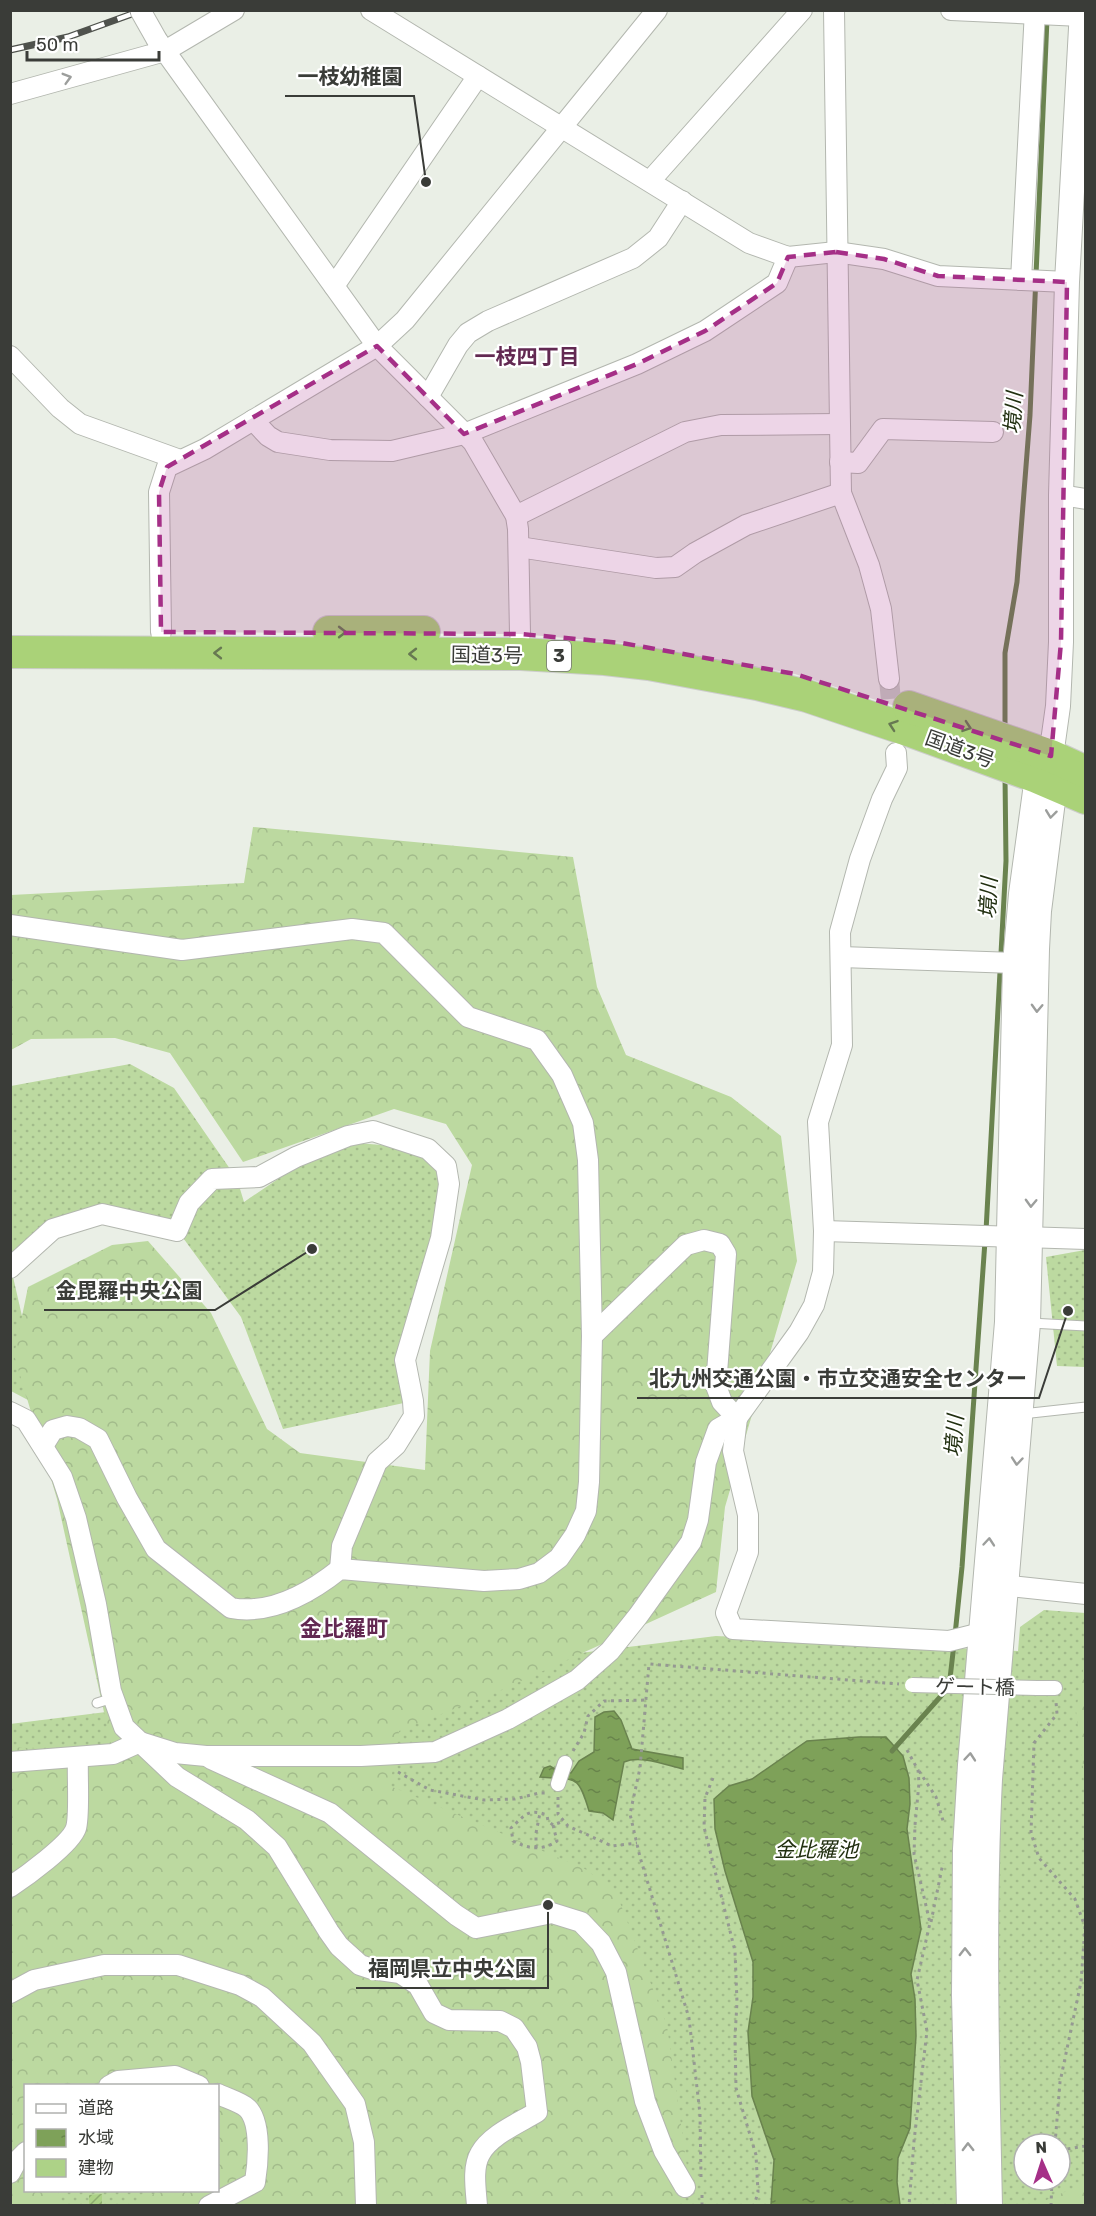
<svg xmlns="http://www.w3.org/2000/svg" width="1096" height="2216" font-family="Rubik,'Noto Sans JP',sans-serif">
  <style>
    .grass { fill: url(#grass-dots); fill-rule: evenodd }
    .forest { fill: url(#forest-crowns) }
    .water { fill: url(#water-ripples); stroke: #6a834f; stroke-width: 1.5 }
    .lines { fill: none; stroke-linecap: round; stroke-linejoin: round }
    .stream { stroke: #6a834f; stroke-width: 5 }
    .building { fill: url(#building-hatch) }
    .minor-tunnel { stroke: #c7cbc3; stroke-width: 20; stroke-dasharray: 20 10; stroke-linecap: butt }
    .service-casing { stroke: #b3b7af; stroke-width: 11 }
    .pedestrian-casing { stroke: #b3b7af; stroke-width: 16 }
    .minor-casing { stroke: #b3b7af; stroke-width: 22 }
    .tertiary-casing { stroke: #b3b7af; stroke-width: 26 }
    .trunk-casing { stroke: #cccccb; stroke-width: 34 }
    .path { stroke: #959992; stroke-width: 3; stroke-dasharray: 3 4.5; stroke-linecap: butt }
    .service { stroke: #fff; stroke-width: 9 }
    .pedestrian { stroke: #fff; stroke-width: 14 }
    .minor { stroke: #fff; stroke-width: 20 }
    .tertiary { stroke: #fff; stroke-width: 24 }
    .trunk { stroke: #aad278; stroke-width: 32 }
    .rail-casing { stroke: #4f524d; stroke-width: 7 }
    .rail { stroke: #fff; stroke-width: 4.5; stroke-dasharray: 14; stroke-linecap: butt }
    .pedestrian-bridge-casing { stroke: #b3b7af; stroke-width: 16; stroke-linecap: butt }
    .minor-bridge-casing { stroke: #b3b7af; stroke-width: 22; stroke-linecap: butt }
    .pedestrian-bridge { stroke: #fff; stroke-width: 14 }
    .minor-bridge { stroke: #fff; stroke-width: 20 }
    .oneway { stroke: #9c9e9c }
    .oneway2 { stroke: #677852 }
    .marked { fill: #a52f87; fill-opacity: 0.2; stroke: #a52f87; stroke-width: 4.5; stroke-dasharray: 12 8; stroke-linejoin: round }
    .labels { text-anchor: middle; dominant-baseline: central; stroke-width: 4.5; stroke-linejoin: round; paint-order: stroke }
    .shield { fill: #fff; stroke: #757674; stroke-width: 1.5 }
    .shield-label { font-size: 18px; font-weight: bold; fill: #3a3c38 }
    .street-label { font-size: 20px; fill: #3a3c38; stroke: #fff }
    .neighbourhood-label { font-size: 21px; font-weight: bold; fill: #622952; stroke: #fff }
    .water-label { font-size: 21px; font-style: italic; fill: #212f10; stroke: #fff }
    .quarter-label { font-size: 22px; font-weight: bold; fill: #622952; stroke: #fff }
    .leader { fill: none; stroke: #3a3c38; stroke-width: 2 }
    .callout-dot { fill: #3a3c38; stroke: #fff; stroke-width: 2 }
    .callout-label { font-size: 21px; text-anchor: middle; font-weight: bold; fill: #3a3c38; stroke: #fff; stroke-width: 4.5; stroke-linejoin: round; paint-order: stroke }
  </style>
  <defs>
    <pattern id="grass-dots" width="8" height="8" patternUnits="userSpaceOnUse" patternTransform="scale(1.5)"><rect width="8" height="8" fill="#bcd9a0"/><path d="M2 2h.1M6 6h.1" fill="none" stroke="#a2bb8b" stroke-width="1.8" stroke-linecap="round"/></pattern>
    <pattern id="forest-crowns" width="20" height="18" patternUnits="userSpaceOnUse" patternTransform="scale(1.5)"><rect width="20" height="18" fill="#bcd9a0"/><path d="M2 6a3 3 0 1 1 6 0M12 15a3 3 0 1 1 6 0" fill="none" stroke="#a2bb8b"/></pattern>
    <pattern id="water-ripples" width="26" height="14" patternUnits="userSpaceOnUse" patternTransform="scale(1.5)"><rect width="26" height="14" fill="#7ea159"/><path d="M2 4q2-2 4 0t4 0M15 11q2-2 4 0t4 0" fill="none" stroke="#68844b"/></pattern>
    <pattern id="building-hatch" width="6" height="6" patternUnits="userSpaceOnUse" patternTransform="scale(1.5)"><rect width="6" height="6" fill="#add287"/><path d="M-1 1l2-2M0 6l6-6M5 7l2-2" fill="none" stroke="#8eac6f"/></pattern>
  </defs>
  <rect width="100%" height="100%" fill="#eaefe6"/>
  <g class="grass">
    <polygon points="130,1064 174,1088 237,1179 244,1202 334,1141 428,1149 449,1184 405,1360 413,1401 283,1429 241,1317 178,1231 102,1214 53,1229 11,1268 43,1408 11,1391 11,1086"/>
    <polygon points="1085,1250 1085,1367 1057,1366 1046,1257"/>
    <path d="M 1044,1610 L 1085,1613 L 1085,2205 L 11,2205 L 10,1724 L 716,1636 L 1018,1651 L 1020,1627 ZM 26,2086 L 218,2086 L 218,2190 L 26,2190 ZM 1024,2144 L 1060,2144 L 1060,2180 L 1024,2180 Z"/>
  </g>
  <g class="forest">
    <polygon points="253,827 573,857 597,987 626,1055 731,1097 781,1136 797,1261 725,1507 716,1592 499,1691 399,1731 390,1786 585,1869 616,1892 667,2026 687,2167 677,2205 125,2205 162,2191 218,2190 218,2086 26,2086 26,2190 59,2191 58,2202 63,2205 11,2205 10,1747 113,1753 57,1499 14,1355 28,1287 112,1245 148,1241 211,1313 267,1429 300,1453 425,1470 430,1351 472,1165 446,1124 394,1109 243,1162 170,1053 115,1038 31,1039 11,1050 11,895 244,883"/>
    <polygon points="1085,1659 1086,1805 1085,1805 1083,1766 1076,1711"/>
    <polygon points="1085,2183 1085,2205 1035,2205"/>
  </g>
  <g class="water">
    <path d="M 614,1711 L 621,1720 L 632,1749 L 683,1758 L 683,1769 C 666,1765 641,1755 624,1762 L 613,1820 L 603,1813 L 589,1811 C 578,1774 577,1780 540,1777 L 544,1768 L 550,1766 L 555,1769 L 571,1773 L 579,1761 L 594,1752 L 595,1717 L 604,1712 Z"/>
    <polygon points="859,1737 886,1737 903,1756 909,1778 910,1804 907,1829 921,1929 911,1974 915,1999 916,2036 910,2128 898,2158 897,2182 900,2205 771,2205 774,2160 752,2096 748,2032 753,1997 753,1962 725,1871 715,1829 714,1799 729,1786 752,1779 807,1741"/>
  </g>
  <g class="lines">
    <g class="stream">
      <polyline points="1005,728 1005,653 1017,582 1030,415 1047,19"/>
      <polyline points="986,1231 1006,861 1005,776"/>
      <polyline points="955,1635 962,1567 985,1241"/>
      <polyline points="892,1751 949,1687 954,1644"/>
    </g>
  </g>
  <polygon class="building" points="102,2194 102,2206 89,2206 89,2195"/>
  <g class="lines">
    <polyline class="minor-tunnel" points="889,679 894,733"/>
    <g class="service-casing">
      <g id="service">
        <polyline points="1030,1323 1086,1326"/>
        <polyline points="1022,1414 1086,1407"/>
        <polyline points="97,1703 113,1698"/>
      </g>
    </g>
    <g class="pedestrian-casing">
      <g id="pedestrian">
        <polyline points="1037,1688 1055,1688"/>
        <polyline points="558,1784 565,1763"/>
      </g>
    </g>
    <g class="minor-casing">
      <g id="minor">
        <polyline points="371,10 749,243 788,257 836,252 884,259 938,276 1067,282"/>
        <polyline points="834,10 841,493 869,565 881,609 889,679"/>
        <polyline points="951,10 1081,16"/>
        <polyline points="157,40 377,346 473,442 516,516 518,529 520,634"/>
        <polyline points="10,94 165,51 234,10"/>
        <polyline points="650,181 802,10"/>
        <polyline points="1021,280 1035,10"/>
        <polyline points="334,286 478,76"/>
        <polyline points="10,356 60,408 80,424 180,460"/>
        <polyline points="428,397 458,345 468,333 488,321 633,258 658,238 682,201"/>
        <polyline points="253,420 268,436 278,442 330,450 392,451 464,434 637,364 705,331 777,283 788,257"/>
        <polyline points="840,462 858,463 883,429 993,432"/>
        <polyline points="1061,495 1086,499"/>
        <polyline points="516,516 685,432 721,425 839,424"/>
        <polyline points="519,547 656,568 675,567 695,553 746,525 841,493"/>
        <polyline points="161,632 159,492 167,467 205,449 377,346 405,320 657,10"/>
        <path d="M 10,925 L 182,950 L 352,929 L 384,933 L 468,1017 L 537,1040 L 562,1075 L 583,1123 L 588,1160 L 592,1336 L 589,1482 L 586,1511 L 575,1535 L 559,1558 L 539,1573 L 519,1579 L 484,1581 L 340,1569 C 310,1593 270,1615 231,1608 L 156,1549 L 127,1498 L 98,1439 L 79,1428 L 67,1426 L 53,1430 L 43,1446"/>
        <polyline points="841,957 1015,963"/>
        <polyline points="824,1231 1086,1239"/>
        <polyline points="10,1268 53,1229 102,1214 177,1231 189,1203 212,1179 259,1177 296,1157 348,1136 373,1131 428,1149 446,1166 449,1184 441,1238 405,1360 413,1401 414,1416 396,1445 377,1462 342,1546 340,1569"/>
        <polyline points="592,1336 686,1245 704,1240 720,1244 726,1254 716,1386 722,1402 737,1418"/>
        <path d="M 10,1412 L 26,1420 L 62,1477 L 76,1518 L 96,1604 L 111,1691 L 124,1727 L 177,1777 L 247,1820 L 277,1847 L 329,1932 L 339,1946 L 360,1965 L 372,1969 L 400,1973 L 418,1985 L 434,2013 L 449,2020 L 500,2021 L 514,2028 L 527,2047 L 531,2062 L 537,2112 C 519,2123 490,2135 480,2154 C 472,2168 476,2190 477,2206"/>
        <polyline points="737,1418 733,1451 748,1515 748,1552 726,1613 733,1629 949,1641 981,1633"/>
        <polyline points="991,1584 1086,1594"/>
        <polyline points="211,1759 330,1813 456,1915 476,1928 552,1913 581,1922 601,1943 616,1972 645,2101 664,2151 685,2187"/>
        <polyline points="10,1762 113,1754 140,1742 175,1753 206,1756 361,1756 435,1752 508,1719 577,1680 610,1651 638,1616 691,1542 698,1520 706,1462 718,1429 737,1418 799,1332 814,1305 823,1272 824,1231 818,1122 842,1045 840,932 860,859 882,799 897,768 896,753"/>
        <path d="M 10,1887 C 25,1877 71,1844 76,1828 C 80,1815 77,1774 78,1758"/>
        <polyline points="10,1993 34,1980 104,1965 178,1965 240,1985 262,1997 312,2043 355,2104 364,2142 366,2206"/>
        <polyline points="109,2086 118,2081 175,2076 199,2086"/>
        <polyline points="10,2173 16,2162 26,2152"/>
        <path d="M 209,2206 L 255,2182 C 258,2164 262,2122 247,2108 C 240,2102 226,2098 218,2094"/>
      </g>
    </g>
    <g class="tertiary-casing">
      <g id="tertiary">
        <polyline points="969,2206 964,1995 965,1849 970,1765 1007,1322 1015,963 1021,894 1037,777 1045,765"/>
        <path d="M 990,2206 C 987,2063 983,1921 990,1779 L 1028,1323 L 1037,949 L 1039,911 L 1055,785 L 1051,756 L 1058,706 L 1061,642 L 1061,495 L 1067,282 L 1082,10"/>
      </g>
    </g>
    <g class="trunk-casing">
      <g id="trunk">
        <polyline points="329,632 424,632"/>
        <polyline points="10,652 521,654 605,659 649,664 757,684 807,696 911,731 1037,777 1086,798"/>
        <polyline points="909,707 1051,756 1086,772"/>
      </g>
    </g>
    <g class="path">
      <polyline points="907,1750 918,1770 919,1783 915,1825 914,1854 930,1923 917,1980 927,2031 914,2141 909,2206"/>
      <polyline points="573,1751 584,1733 588,1716 604,1701 647,1700"/>
      <polyline points="919,1771 936,1797 944,1824"/>
      <polyline points="398,1772 430,1790 484,1800 515,1799 539,1793 547,1793"/>
      <polyline points="713,1778 705,1798 704,1827 735,1951 737,2002 735,2037 736,2088 756,2155 758,2192 754,2206"/>
      <polyline points="558,1797 558,1814 568,1826 612,1846 637,1843"/>
      <path d="M 553,1825 L 548,1821 L 547,1815 C 528,1808 525,1815 511,1828 L 513,1841 C 528,1849 543,1851 557,1841 L 553,1825 L 564,1821"/>
      <polyline points="536,1848 536,1833 540,1813"/>
      <polyline points="931,1922 943,1863"/>
      <polyline points="1055,2144 1060,2082 1081,1982 1085,1927 1075,1899 1039,1858 1031,1833 1034,1743 1057,1714 1056,1702"/>
      <polyline points="1060,2150 1086,2146"/>
      <polyline points="701,2177 700,2114 689,2018 640,1857 630,1814 640,1768 649,1664 899,1684"/>
      <polyline points="702,2195 702,2206"/>
      <polyline points="1051,2206 1052,2180"/>
    </g>
    <use href="#service" class="service"/>
    <use href="#pedestrian" class="pedestrian"/>
    <use href="#minor" class="minor"/>
    <use href="#tertiary" class="tertiary"/>
    <use href="#trunk" class="trunk"/>
    <g class="rail-casing">
      <polyline id="rail" points="10,50 68,37 143,10"/>
    </g>
    <use href="#rail" class="rail"/>
    <g class="pedestrian-bridge-casing">
      <polyline id="pedestrian-bridge" points="912,1685 1037,1688"/>
    </g>
    <g class="minor-bridge-casing">
      <polyline id="minor-bridge" points="140,10 157,40"/>
    </g>
    <use href="#pedestrian-bridge" class="pedestrian-bridge"/>
    <use href="#minor-bridge" class="minor-bridge"/>
  </g>
  <defs><path id="oneway-chevron" d="M-2-3.5L2.5 0L-2 3.5" fill="none" stroke-width="1.6" stroke-linecap="round" stroke-linejoin="round" transform="scale(1.5)"/></defs>
  <g class="oneway">
    <use href="#oneway-chevron" transform="translate(67 78) rotate(-16)"/>
    <use href="#oneway-chevron" transform="translate(1051 814) rotate(97)"/>
    <use href="#oneway-chevron" transform="translate(1037 1008) rotate(92)"/>
    <use href="#oneway-chevron" transform="translate(1031 1203) rotate(92)"/>
    <use href="#oneway-chevron" transform="translate(1017 1461) rotate(95)"/>
    <use href="#oneway-chevron" transform="translate(989 1542) rotate(-85)"/>
    <use href="#oneway-chevron" transform="translate(970 1757) rotate(-85)"/>
    <use href="#oneway-chevron" transform="translate(965 1952) rotate(-90)"/>
    <use href="#oneway-chevron" transform="translate(968 2147) rotate(-91)"/>
  </g>
  <g class="oneway2">
    <use href="#oneway-chevron" transform="translate(342 632)"/>
    <use href="#oneway-chevron" transform="translate(218 653) rotate(-180)"/>
    <use href="#oneway-chevron" transform="translate(413 654) rotate(-180)"/>
    <use href="#oneway-chevron" transform="translate(893 725) rotate(-161)"/>
    <use href="#oneway-chevron" transform="translate(967 727) rotate(19)"/>
  </g>
  <path class="marked" d="M 836,252 L 884,259 L 938,276 L 1067,282 L 1061,642 L 1051,756 L 795,674 L 622,643 L 520,634 L 161,632 L 159,492 L 167,467 L 377,346 L 464,434 L 637,364 L 705,331 L 777,283 L 788,257 Z"/>
  <g class="labels">
    <rect class="shield" x="547" y="641" width="24" height="30" rx="4.5"/>
    <g class="shield-label">
      <text x="559" y="656">3</text>
    </g>
    <g class="street-label">
      <text transform="translate(487 655) rotate(1)">国道3号</text>
      <text transform="translate(960 749) rotate(20)">国道3号</text>
      <text transform="translate(975 1687) rotate(1)">ゲート橋</text>
    </g>
    <g class="neighbourhood-label">
      <text x="527" y="356">一枝四丁目</text>
    </g>
    <g class="water-label">
      <text transform="translate(1013 413) rotate(-86)">境川</text>
      <text transform="translate(988 898) rotate(-87)">境川</text>
      <text transform="translate(954 1436) rotate(-86)">境川</text>
      <text x="816" y="1849">金比羅池</text>
    </g>
    <g class="quarter-label">
      <text x="344" y="1628">金比羅町</text>
    </g>
  </g>
  <path class="leader" d="M426 182L414 96H285M312 1249L215 1310H44M1068 1311L1039 1398H637M548 1905L548 1988H356"/>
  <g class="callout-dot">
    <circle cx="426" cy="182" r="6"/>
    <circle cx="312" cy="1249" r="6"/>
    <circle cx="1068" cy="1311" r="6"/>
    <circle cx="548" cy="1905" r="6"/>
  </g>
  <g class="callout-label">
    <text x="350" y="84">一枝幼稚園</text>
    <text x="129" y="1298">金毘羅中央公園</text>
    <text x="838" y="1386">北九州交通公園・市立交通安全センター</text>
    <text x="452" y="1976">福岡県立中央公園</text>
  </g>
  <rect width="1096" height="2216" fill="none" stroke="#3a3c38" stroke-width="24"/>
  <rect x="24" y="2084" width="195" height="108" fill="#ffffff" stroke="#b0b1af" stroke-width="1.5"/>
  <rect x="36" y="2104" width="30" height="9" fill="#ffffff" stroke="#b0b1af" stroke-width="1.5"/>
  <text x="78" y="2114" font-size="18" fill="#3a3c38">道路</text>
  <rect x="36" y="2129" width="30" height="18" fill="url(#water-ripples)" stroke="#b0b1af" stroke-width="1.5"/>
  <text x="78" y="2144" font-size="18" fill="#3a3c38">水域</text>
  <rect x="36" y="2159" width="30" height="18" fill="#add287" stroke="#b0b1af" stroke-width="1.5"/>
  <text x="78" y="2174" font-size="18" fill="#3a3c38">建物</text>
  <g transform="translate(1042 2162) rotate(357)"><circle r="28" fill="#ffffff" stroke="#b0b1af" stroke-width="1.5"/>
  <path d="M0-4.5L10 22L0 15L-10 22Z" fill="#a52f87"/>
  <text y="-9" font-size="16" font-weight="bold" text-anchor="middle" fill="#3a3c38">N</text>
  </g>
  <path d="M27 51v9h132v-9" fill="none" stroke="#3a3c38" stroke-width="3"/>
  <text x="36" y="51" font-size="18" fill="#3a3c38" stroke="#ffffff" stroke-width="4.5" paint-order="stroke">50 m</text>
</svg>
